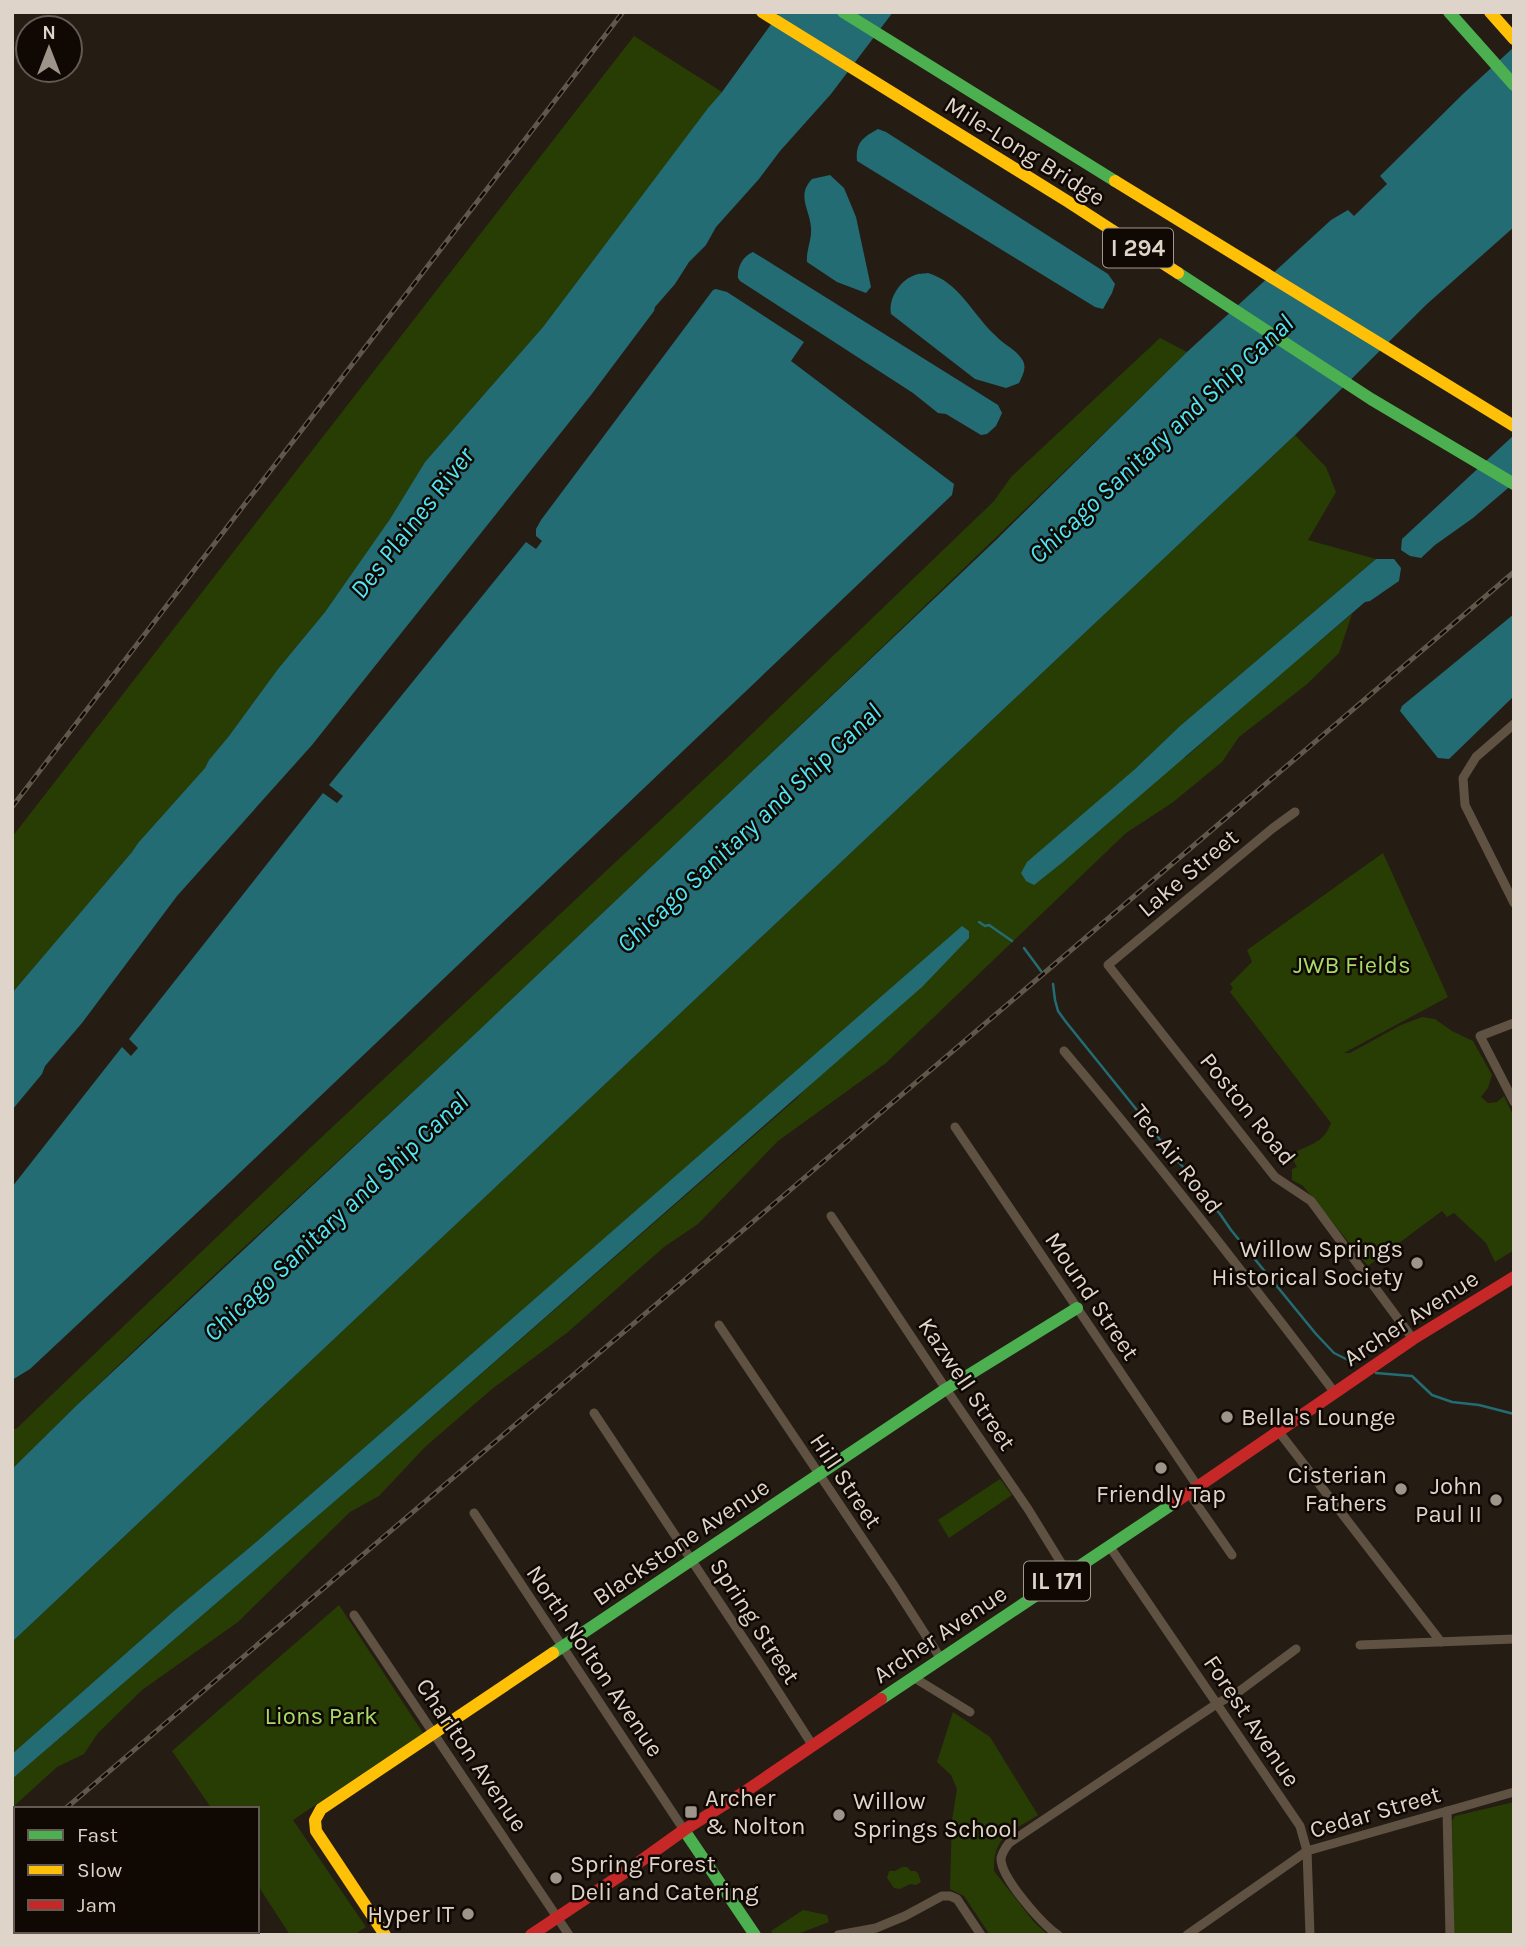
<svg xmlns="http://www.w3.org/2000/svg" width="1526" height="1947" font-family="Karla,sans-serif">
  <style>
    .green { fill: #283d03 }
    .water { fill: #246c73 }
    .lines { fill: none; stroke-linecap: round; stroke-linejoin: round }
    .stream { stroke: #246c73; stroke-width: 2.5 }
    .street { stroke: #605243; stroke-width: 9 }
    .fast { stroke: #4caf50; stroke-width: 12 }
    .slow { stroke: #ffc107; stroke-width: 12 }
    .jam { stroke: #c62828; stroke-width: 12 }
    .rail-casing { stroke: #61584c; stroke-width: 5 }
    .rail { stroke: #0f0803; stroke-width: 2.5; stroke-dasharray: 8; stroke-linecap: butt }
    .poi-dot { fill: #9e948a; stroke: #0f0803; stroke-width: 2.5 }
    .labels { text-anchor: middle; dominant-baseline: central; stroke-width: 5; stroke-linejoin: round; paint-order: stroke }
    .shield { fill: #0f0803; stroke: #a1978e; stroke-width: 2 }
    .shield-label { font-size: 23px; font-weight: bold; fill: #dfd4ca }
    .street-label { font-size: 24px; fill: #dfd4ca; stroke: #0f0803 }
    .park-label { font-size: 24px; fill: #a7db67; stroke: #0f0803 }
    .poi-label { font-size: 24px; fill: #dfd4ca; stroke: #0f0803; text-anchor: end }
    .water-label { font-size: 26px; font-style: italic; fill: #51e6f5; stroke: #0f0803 }
  </style>
  <rect width="100%" height="100%" fill="#251c14"/>
  <g class="green">
    <polygon points="634,36 722,92 708,108 543,327 425,462 390,519 325,612 278,669 229,736 209,760 205,768 138,843 132,852 12,993 12,837"/>
    <path d="M 1160,338 L 1187,352 C 952,582 714,808 475,1034 C 320,1179 162,1319 12,1469 L 12,1428 L 16,1429 L 310,1148 L 730,755 L 994,501 L 1011,477 Z"/>
    <polygon points="1295,435 1326,467 1336,492 1308,540 1376,559 1180,726 1134,770 1186,757 1271,682 1352,614 1339,653 1306,685 1239,737 1222,762 1172,803 1126,833 886,1063 778,1141 698,1224 664,1247 568,1332 492,1389 425,1447 379,1496 350,1512 238,1622 142,1690 98,1733 84,1754 57,1767 12,1808 12,1779 371,1470 796,1099 962,927 255,1543 175,1610 12,1754 12,1642"/>
    <path d="M 1383,853 L 1448,997 L 1344,1053 L 1350,1053 L 1401,1025 L 1422,1017 L 1435,1019 L 1452,1031 L 1473,1041 L 1492,1075 L 1488,1088 L 1481,1097 L 1488,1103 L 1497,1102 L 1504,1096 L 1514,1117 L 1514,1250 L 1495,1262 L 1486,1243 L 1454,1213 L 1447,1217 L 1442,1211 L 1368,1266 L 1303,1186 L 1292,1180 L 1292,1169 L 1297,1167 L 1290,1155 C 1308,1144 1323,1145 1331,1123 L 1230,992 L 1233,988 L 1230,984 L 1252,962 L 1247,950 Z"/>
    <polygon points="1000,1479 1012,1495 949,1538 938,1520"/>
    <polygon points="339,1605 423,1733 293,1820 366,1927 354,1935 290,1935 257,1884 257,1809 212,1809 172,1751"/>
    <path d="M 953,1712 L 990,1737 L 1038,1815 C 1012,1832 993,1835 994,1871 L 1034,1922 L 1048,1935 L 990,1935 L 964,1896 L 950,1889 L 952,1820 L 957,1789 L 951,1775 L 937,1762 Z"/>
    <polygon points="1514,1802 1514,1935 1454,1935 1452,1821 1455,1816"/>
    <polygon points="902,1867 907,1867 911,1871 915,1871 918,1873 921,1882 916,1885 910,1884 900,1889 894,1888 887,1878 889,1871 895,1871"/>
    <polygon points="803,1910 827,1915 829,1922 795,1935 773,1935 771,1931"/>
  </g>
  <g class="water">
    <polygon points="780,12 893,12 831,94 780,151 759,179 716,227 706,245 689,262 675,284 655,307 654,311 591,395 312,745 177,896 82,1023 45,1066 42,1074 12,1110 12,993 132,852 138,843 205,768 209,760 229,736 278,669 325,612 390,519 425,462 543,327 708,108 722,92"/>
    <polygon points="1514,47 1514,227 1427,304 1295,435 12,1642 12,1469 77,1405 475,1034 995,541 1187,352 1331,220 1348,210 1354,216 1387,184 1380,176 1464,93"/>
    <path d="M 878,129 L 886,132 L 1108,274 L 1115,284 L 1112,293 L 1103,309 L 1095,307 L 857,161 C 855,143 863,137 878,129 Z"/>
    <path d="M 830,175 L 844,188 L 856,217 L 871,287 L 866,293 L 837,282 L 807,262 C 806,250 812,240 811,228 C 810,209 796,196 812,179 Z"/>
    <path d="M 753,252 L 998,405 L 1002,413 L 996,426 L 987,434 L 981,435 L 946,414 L 938,413 L 913,393 L 740,281 L 738,278 C 737,267 743,256 753,252 Z"/>
    <path d="M 928,273 C 959,282 973,315 996,336 C 1003,344 1015,349 1021,358 C 1028,366 1023,375 1019,383 L 1006,388 L 975,379 L 891,314 C 888,299 900,280 915,275 C 919,273 924,274 928,273 Z"/>
    <polygon points="716,289 727,292 804,342 791,361 954,484 952,495 230,1182 30,1369 12,1380 12,1187 122,1047 131,1056 138,1048 129,1039 323,793 337,803 343,796 329,785 526,542 536,549 542,541 536,536 536,529 541,520 713,290"/>
    <polygon points="1514,435 1514,483 1473,518 1435,545 1421,558 1410,556 1401,550 1402,539"/>
    <polygon points="1376,559 1394,559 1401,568 1399,581 1370,601 1365,602 1063,862 1034,885 1026,881 1021,873 1027,862 1134,770 1180,726"/>
    <polygon points="1514,614 1514,696 1449,759 1438,758 1400,711 1402,706"/>
    <polygon points="962,926 969,931 969,938 922,987 371,1470 12,1779 12,1754 175,1610 255,1543"/>
  </g>
  <g class="lines">
    <g class="stream">
      <polyline points="979,922 985,926 989,925 1012,941"/>
      <polyline points="1024,948 1041,971"/>
      <polyline points="1053,984 1055,1000 1058,1011 1066,1022 1153,1130 1168,1151 1184,1168 1193,1183 1220,1214 1231,1230 1316,1334 1334,1353 1350,1361"/>
      <polyline points="1376,1373 1412,1376 1432,1395 1452,1402 1479,1405 1514,1414"/>
    </g>
    <g class="street">
      <polyline points="1514,724 1476,757 1463,778 1465,805 1514,903"/>
      <polyline points="1295,812 1273,828 1108,965 1275,1177 1311,1201 1413,1339"/>
      <polyline points="1514,1023 1480,1036 1514,1102"/>
      <path d="M 1064,1051 C 1158,1162 1247,1277 1335,1393"/>
      <polyline points="955,1127 1198,1487"/>
      <polyline points="831,1216 946,1389 1028,1509 1068,1574"/>
      <polyline points="719,1325 893,1584 941,1659"/>
      <polyline points="594,1413 763,1668 813,1746"/>
      <polyline points="1279,1432 1441,1642"/>
      <polyline points="1189,1493 1232,1555"/>
      <polyline points="474,1513 684,1830"/>
      <polyline points="1110,1547 1300,1826 1307,1851 1310,1935"/>
      <polyline points="354,1615 569,1935"/>
      <polyline points="1360,1645 1514,1639"/>
      <polyline points="913,1677 970,1712"/>
      <polyline points="1447,1811 1450,1935"/>
      <polyline points="194,1931 196,1935"/>
      <polyline points="131,1935 136,1931"/>
      <polyline points="838,1935 876,1928 905,1916 942,1896 950,1896 957,1899 981,1935"/>
      <path d="M 1058,1935 C 1042,1924 1000,1877 1001,1858 C 1002,1853 1006,1847 1009,1843 L 1218,1703 L 1237,1693 L 1296,1649"/>
      <polyline points="1187,1935 1307,1851 1514,1792"/>
    </g>
    <g class="fast">
      <polyline points="843,12 1115,181"/>
      <polyline points="1449,12 1514,85"/>
      <polyline points="1178,273 1371,399 1514,484"/>
      <polyline points="553,1653 946,1389 1077,1308"/>
      <polyline points="881,1699 1174,1503"/>
      <polyline points="684,1830 755,1935"/>
    </g>
    <g class="slow">
      <polyline points="762,12 1067,201 1178,273"/>
      <polyline points="1490,12 1514,39"/>
      <polyline points="1115,181 1514,426"/>
      <polyline points="385,1935 316,1831 315,1820 321,1809 553,1653"/>
    </g>
    <g class="jam">
      <polyline points="1174,1503 1413,1339 1514,1277"/>
      <polyline points="531,1935 624,1873 684,1830 749,1789 881,1699"/>
    </g>
    <g class="rail-casing">
      <g id="rail">
        <polyline points="12,807 623,12"/>
        <polyline points="65,1809 1514,572"/>
        <polyline points="12,1861 16,1858"/>
      </g>
    </g>
    <use href="#rail" class="rail"/>
  </g>
  <g class="poi-dot">
    <circle cx="1417" cy="1263" r="7"/>
    <circle cx="1227" cy="1417" r="7"/>
    <circle cx="1161" cy="1468" r="7"/>
    <circle cx="1401" cy="1489" r="7"/>
    <circle cx="1496" cy="1500" r="7"/>
    <rect x="684" y="1805" width="14" height="14" rx="3.5"/>
    <circle cx="839" cy="1815" r="7"/>
    <circle cx="556" cy="1878" r="7"/>
    <circle cx="468" cy="1914" r="7"/>
  </g>
  <g class="labels">
    <g class="shield">
      <rect x="1103" y="228.5" width="70" height="39" rx="5"/>
      <rect x="1024" y="1561.5" width="66" height="39" rx="5"/>
    </g>
    <g class="shield-label">
      <text x="1138" y="248">I 294</text>
      <text x="1057" y="1581">IL 171</text>
    </g>
    <g class="street-label">
      <text transform="translate(1025 151) rotate(32)">Mile-Long Bridge</text>
      <text transform="translate(1188 873) rotate(-40)">Lake Street</text>
      <text transform="translate(1248 1109) rotate(51)">Poston Road</text>
      <text transform="translate(1177 1159) rotate(52)">Tec Air Road</text>
      <text transform="translate(1092 1296) rotate(56)">Mound Street</text>
      <text transform="translate(1411 1318) rotate(-33)">Archer Avenue</text>
      <text transform="translate(967 1384) rotate(56)">Kazwell Street</text>
      <text transform="translate(846 1481) rotate(56)">Hill Street</text>
      <text transform="translate(681 1542) rotate(-34)">Blackstone Avenue</text>
      <text transform="translate(755 1621) rotate(57)">Spring Street</text>
      <text transform="translate(940 1634) rotate(-34)">Archer Avenue</text>
      <text transform="translate(595 1661) rotate(56)">North Nolton Avenue</text>
      <text transform="translate(1252 1721) rotate(56)">Forest Avenue</text>
      <text transform="translate(472 1755) rotate(56)">Charlton Avenue</text>
      <text transform="translate(1375 1812) rotate(-16)">Cedar Street</text>
    </g>
    <g class="park-label">
      <text x="1352" y="965">JWB Fields</text>
      <text x="321" y="1716">Lions Park</text>
    </g>
    <g class="poi-label">
      <text x="1403" y="1249">Willow Springs<tspan x="1403" dy="28">Historical Society</tspan></text>
      <text x="1241" y="1417" text-anchor="start">Bella's Lounge</text>
      <text x="1387" y="1475">Cisterian<tspan x="1387" dy="28">Fathers</tspan></text>
      <text x="1482" y="1486">John<tspan x="1482" dy="28">Paul II</tspan></text>
      <text x="1161" y="1494" text-anchor="middle">Friendly Tap</text>
      <text x="705" y="1798" text-anchor="start">Archer<tspan x="705" dy="28">&amp; Nolton</tspan></text>
      <text x="853" y="1801" text-anchor="start">Willow<tspan x="853" dy="28">Springs School</tspan></text>
      <text x="570" y="1864" text-anchor="start">Spring Forest<tspan x="570" dy="28">Deli and Catering</tspan></text>
      <text x="454" y="1914">Hyper IT</text>
    </g>
    <g class="water-label">
      <text transform="translate(1161 439) rotate(-43)">Chicago Sanitary and Ship Canal</text>
      <text transform="translate(412 523) rotate(-52)">Des Plaines River</text>
      <text transform="translate(749 828) rotate(-43)">Chicago Sanitary and Ship Canal</text>
      <text transform="translate(336 1217) rotate(-43)">Chicago Sanitary and Ship Canal</text>
    </g>
  </g>
  <rect width="1526" height="1947" fill="none" stroke="#dfd4ca" stroke-width="28"/>
  <rect x="14" y="1807" width="245" height="126" fill="#0f0803" stroke="#625a53" stroke-width="2"/>
  <rect x="28" y="1830" width="35" height="10" fill="#4caf50" stroke="#625a53" stroke-width="2"/>
  <text x="77" y="1842" font-size="21" fill="#dfd4ca">Fast</text>
  <rect x="28" y="1865" width="35" height="10" fill="#ffc107" stroke="#625a53" stroke-width="2"/>
  <text x="77" y="1877" font-size="21" fill="#dfd4ca">Slow</text>
  <rect x="28" y="1900" width="35" height="10" fill="#c62828" stroke="#625a53" stroke-width="2"/>
  <text x="77" y="1912" font-size="21" fill="#dfd4ca">Jam</text>
  <g transform="translate(49 49)"><circle r="33" fill="#0f0803" stroke="#625a53" stroke-width="2"/>
  <path d="M0-5L12 26L0 18L-12 26Z" fill="#9e948a"/>
  <text y="-10" font-size="19" font-weight="bold" text-anchor="middle" fill="#dfd4ca">N</text>
  </g>
</svg>
